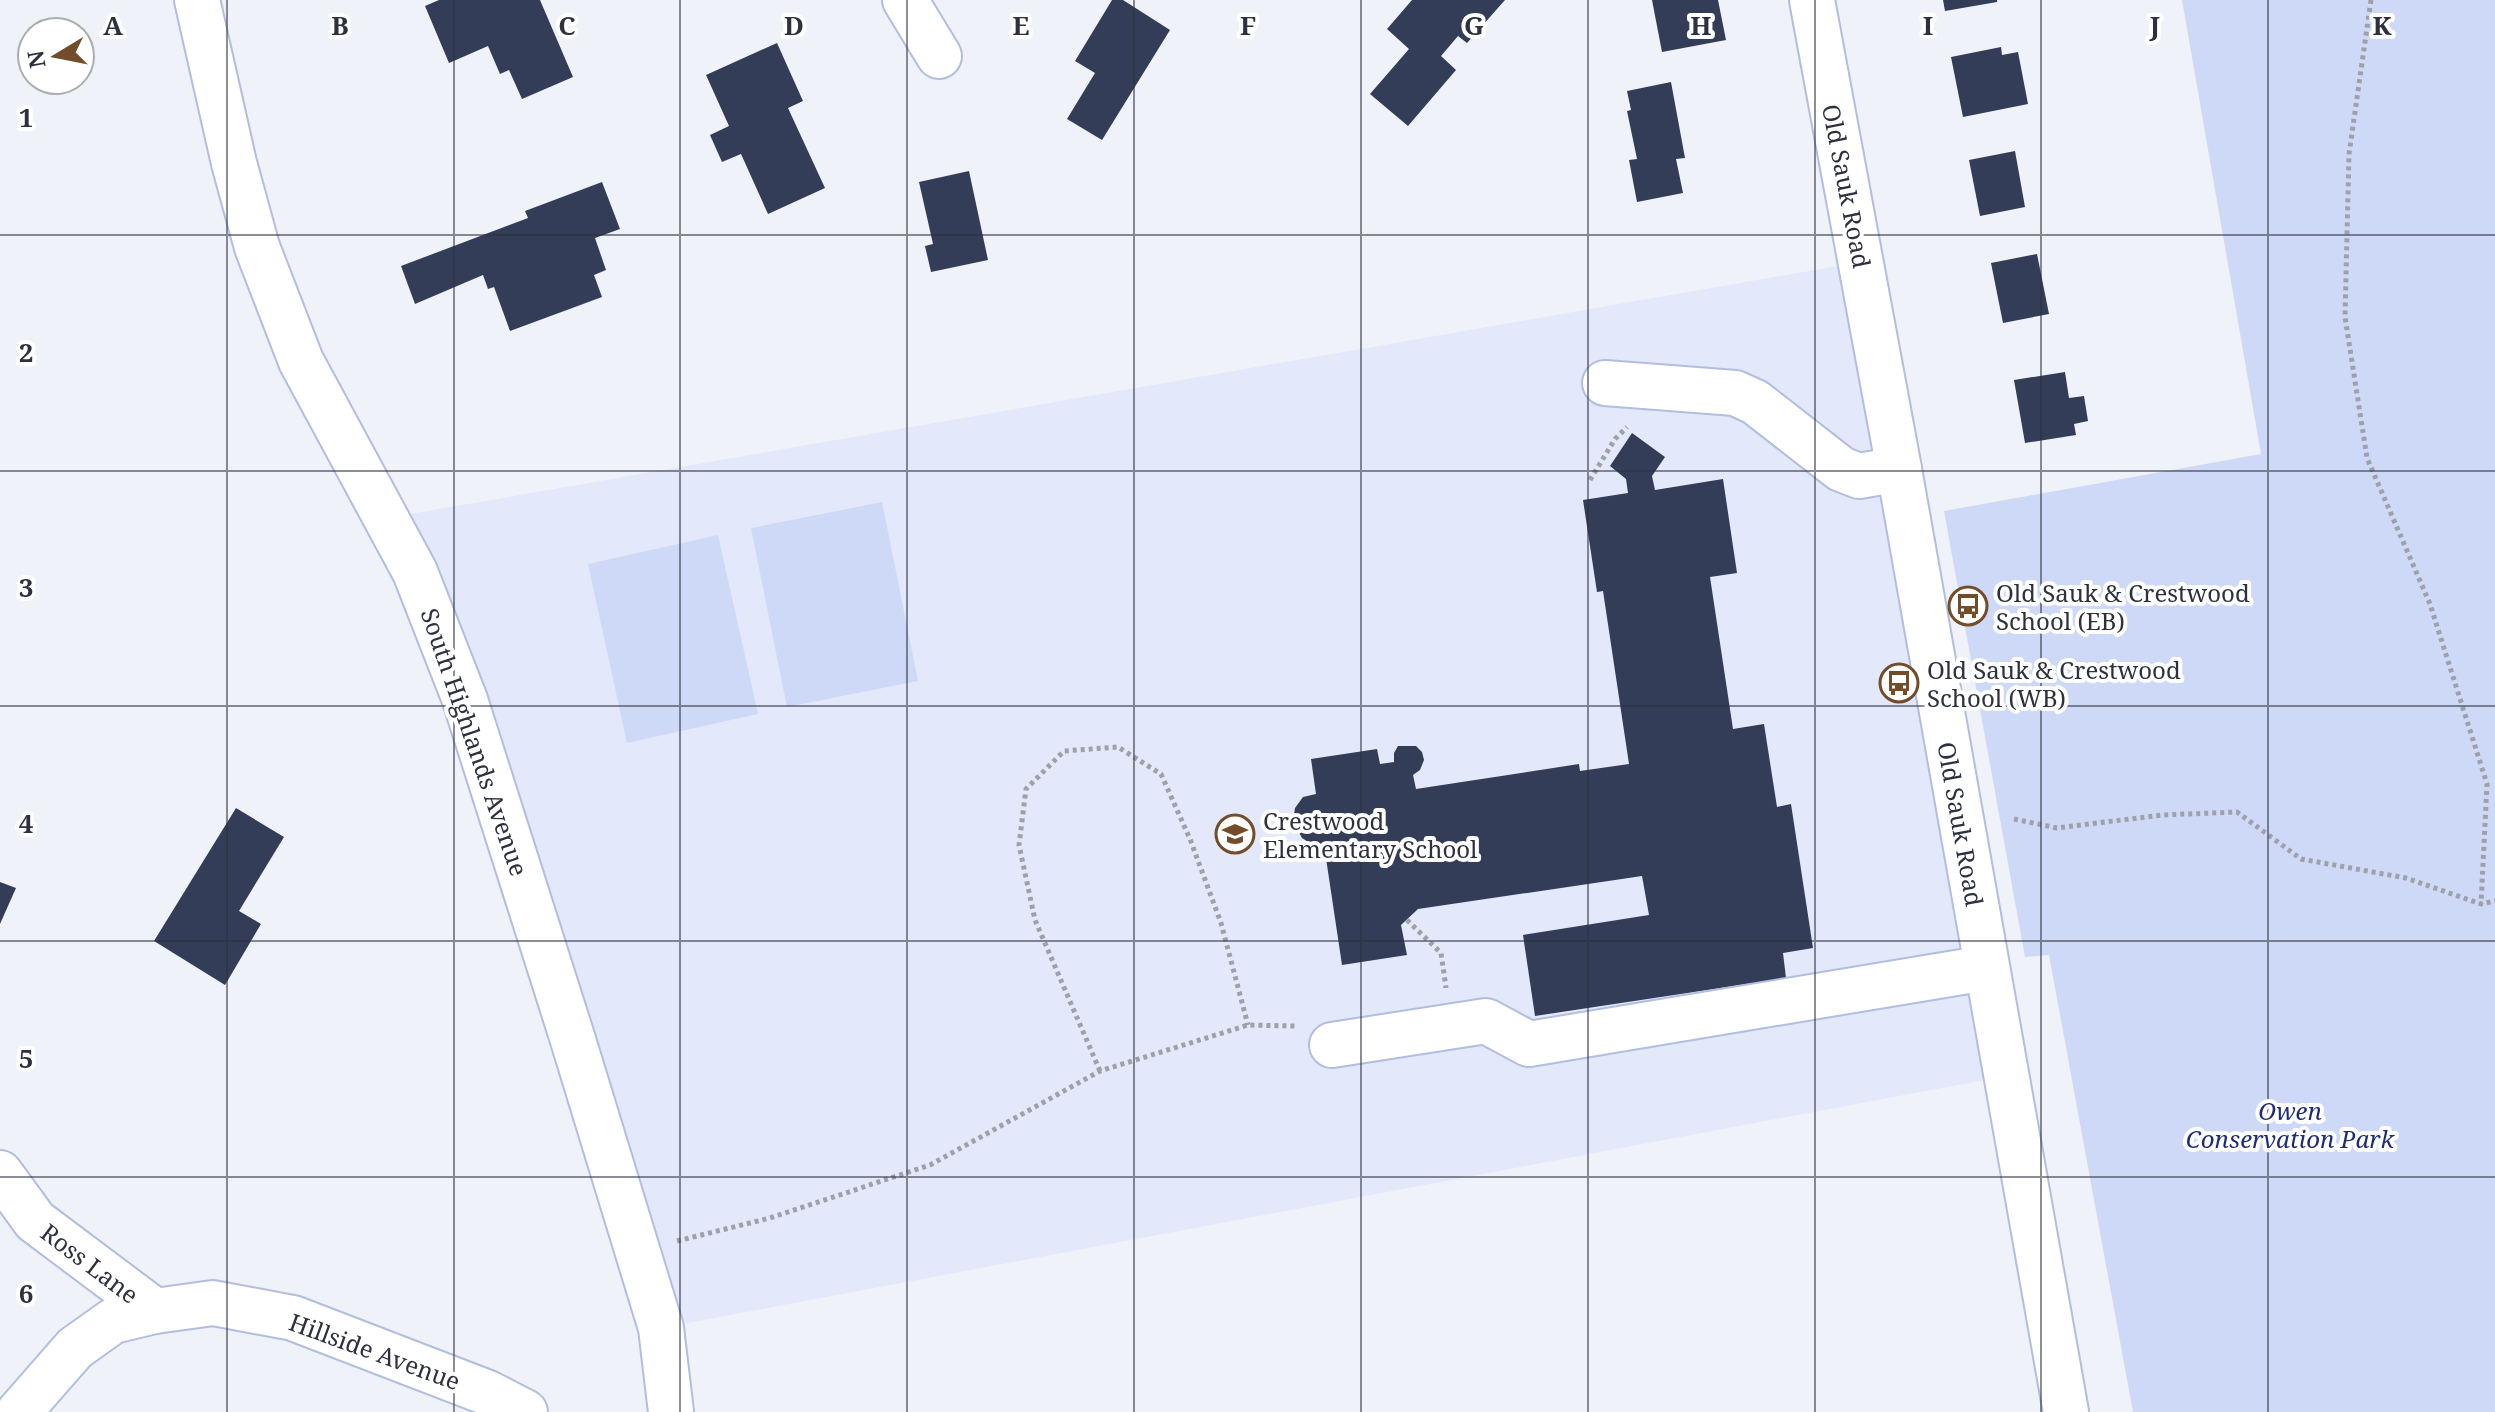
<svg xmlns="http://www.w3.org/2000/svg" width="2495" height="1412" font-family="'Noto Serif',serif">
  <style>
    .built { fill: #e3e9fa }
    .green { fill: #ced9f7 }
    .building { fill: #343d58 }
    .lines { fill: none; stroke-linecap: round; stroke-linejoin: round }
    .minor-casing { stroke: #b2bedf; stroke-width: 48 }
    .path { stroke: #9ea0aa; stroke-width: 5; stroke-dasharray: 4 4; stroke-linecap: butt }
    .minor { stroke: #fff; stroke-width: 44 }
    .grid { fill: none; stroke: #2d313f; stroke-width: 2; stroke-opacity: 0.55 }
    .labels { text-anchor: middle; dominant-baseline: central; stroke-width: 8; stroke-linejoin: round; paint-order: stroke }
    .street-label { font-size: 24px; fill: #2d313f; stroke: #fff }
    .poi-label { font-size: 24px; fill: #2d313f; stroke: #fff; text-anchor: start }
    .park-label { font-size: 24px; font-style: italic; fill: #1f2b76; stroke: #fff }
    .grid-label { font-size: 26px; text-anchor: middle; font-weight: bold; fill: #2d313f; stroke: #fff; stroke-width: 8; stroke-linejoin: round; paint-order: stroke }
  </style>
  <rect width="100%" height="100%" fill="#f0f2f9"/>
  <polygon class="built" points="1861,262 2006,1076 661,1328 387,518"/>
  <g class="green">
    <polygon points="2182,0 2495,0 2495,1412 2133,1412 2049,955 2025,957 1944,511 2261,454"/>
    <polygon points="882,502 918,681 787,707 751,528"/>
    <polygon points="718,535 758,714 627,743 588,564"/>
  </g>
  <g class="building">
    <polygon points="439,0 540,0 573,77 522,99 509,70 500,74 488,46 449,63 425,6"/>
    <polygon points="1112,0 1123,0 1170,30 1102,140 1067,119 1095,73 1075,61"/>
    <polygon points="1412,0 1505,0 1467,43 1458,36 1441,56 1456,70 1408,126 1370,94 1409,49 1387,29"/>
    <polygon points="1652,0 1718,0 1726,40 1662,52"/>
    <polygon points="1943,0 1997,0 1997,2 1945,11"/>
    <polygon points="777,43 803,101 788,108 825,188 768,214 741,154 722,162 710,135 729,126 706,75"/>
    <polygon points="2001,47 2002,55 2018,52 2028,104 1963,117 1951,57"/>
    <polygon points="1671,82 1685,158 1676,159 1683,193 1637,202 1629,160 1637,159 1627,111 1631,110 1627,91"/>
    <polygon points="2015,151 2025,207 1980,216 1969,160"/>
    <polygon points="969,171 988,260 931,272 925,246 933,244 919,182"/>
    <polygon points="602,182 620,229 595,238 606,270 594,275 602,297 510,331 494,287 488,289 483,275 415,304 401,266 528,218 525,211"/>
    <polygon points="2037,254 2049,314 2003,323 1991,263"/>
    <polygon points="2065,372 2069,398 2084,396 2088,421 2074,424 2076,435 2025,443 2014,380"/>
    <polygon points="1632,433 1665,457 1652,476 1655,490 1723,479 1737,573 1710,577 1733,729 1764,724 1777,807 1791,804 1813,948 1783,953 1786,978 1535,1016 1523,935 1649,915 1642,876 1418,909 1401,925 1407,955 1342,965 1324,845 1313,845 1302,838 1293,821 1295,808 1303,797 1316,794 1311,759 1377,749 1380,764 1394,762 1394,753 1398,746 1416,746 1422,752 1424,760 1420,770 1413,775 1416,789 1579,764 1580,771 1629,764 1603,591 1597,592 1583,500 1628,493 1626,479 1610,466"/>
    <polygon points="236,808 284,837 239,911 261,924 225,985 154,941"/>
    <polygon points="0,882 16,888 0,924"/>
  </g>
  <g class="lines">
    <g class="minor-casing">
      <g id="minor">
        <polyline points="197,0 234,163 257,247 301,361 415,572 465,700 573,1040 661,1328 671,1412"/>
        <polyline points="905,0 939,56"/>
        <polyline points="1812,0 1899,469 2066,1412"/>
        <polyline points="1605,383 1735,393 1755,402 1841,469 1859,476 1899,469"/>
        <polyline points="1332,1045 1486,1021 1529,1044 1986,968"/>
        <polyline points="0,1173 35,1221 155,1311"/>
        <polyline points="19,1412 75,1348 113,1321 155,1311 213,1303 293,1318 488,1393 525,1412"/>
      </g>
    </g>
    <g class="path">
      <polyline points="2371,0 2349,154 2345,317 2367,458 2430,604 2487,784 2481,904"/>
      <polyline points="1590,480 1615,439 1627,427"/>
      <polyline points="2014,819 2057,828 2162,815 2237,812 2301,859 2406,878 2481,904 2495,901"/>
      <polyline points="1407,920 1441,953 1446,988"/>
      <polyline points="1100,1071 1035,920 1019,845 1026,789 1064,751 1118,747 1161,774 1190,839 1221,923 1248,1025"/>
      <polyline points="677,1241 770,1218 930,1165 1100,1071 1248,1025 1296,1026"/>
    </g>
    <use href="#minor" class="minor"/>
  </g>
  <path class="grid" d="M 227,0 L 227,1412M 454,0 L 454,1412M 680,0 L 680,1412M 907,0 L 907,1412M 1134,0 L 1134,1412M 1361,0 L 1361,1412M 1588,0 L 1588,1412M 1815,0 L 1815,1412M 2041,0 L 2041,1412M 2268,0 L 2268,1412M 0,235 L 2495,235M 0,471 L 2495,471M 0,706 L 2495,706M 0,941 L 2495,941M 0,1177 L 2495,1177"/>
  <defs>
    <g id="bus-ring" transform="scale(2)"><circle r="9.5" fill="#fff" stroke="#734c29" stroke-width="1.5"/><path d="M-5-6H5V4H4V6H2V4H-2V6H-4V4H-5ZM-3.5-4V0h7V-4ZM-3.5 1.2v1.5H-2V1.2ZM2 1.2v1.5H3.5V1.2Z" fill="#734c29"/></g>
    <g id="school-ring" transform="scale(2)"><circle r="9.5" fill="#fff" stroke="#734c29" stroke-width="1.5"/><path d="M0-5L7-2L0 1L-7-2ZM-4 1L0 2.5L4 1V4Q0 6-4 4Z" fill="#734c29"/></g>
  </defs>
  <g fill-rule="evenodd">
    <use href="#bus-ring" x="1968" y="606"/>
    <use href="#bus-ring" x="1899" y="683"/>
    <use href="#school-ring" x="1235" y="834"/>
  </g>
  <g class="labels">
    <g class="street-label">
      <text transform="translate(1847 186) rotate(79)">Old Sauk Road</text>
      <text transform="translate(475 742) rotate(71)">South Highlands Avenue</text>
      <text transform="translate(1961 824) rotate(80)">Old Sauk Road</text>
      <text transform="translate(90 1263) rotate(37)">Ross Lane</text>
      <text transform="translate(375 1351) rotate(20)">Hillside Avenue</text>
    </g>
    <g class="poi-label">
      <text x="1996" y="592">Old Sauk &amp; Crestwood<tspan x="1996" dy="28">School (EB)</tspan></text>
      <text x="1927" y="669">Old Sauk &amp; Crestwood<tspan x="1927" dy="28">School (WB)</tspan></text>
      <text x="1263" y="820">Crestwood<tspan x="1263" dy="28">Elementary School</tspan></text>
    </g>
    <g class="park-label">
      <text x="2290" y="1110">Owen<tspan x="2290" dy="28">Conservation Park</tspan></text>
    </g>
  </g>
  <g class="grid-label">
    <text x="113" y="35">A</text>
    <text x="340" y="35">B</text>
    <text x="567" y="35">C</text>
    <text x="794" y="35">D</text>
    <text x="1021" y="35">E</text>
    <text x="1248" y="35">F</text>
    <text x="1474" y="35">G</text>
    <text x="1701" y="35">H</text>
    <text x="1928" y="35">I</text>
    <text x="2155" y="35">J</text>
    <text x="2382" y="35">K</text>
    <text x="26" y="127">1</text>
    <text x="26" y="362">2</text>
    <text x="26" y="597">3</text>
    <text x="26" y="833">4</text>
    <text x="26" y="1068">5</text>
    <text x="26" y="1303">6</text>
  </g>
  <g transform="translate(56 56) rotate(260)"><circle r="38" fill="#ffffff" stroke="#abadb2" stroke-width="2"/>
  <path d="M0-6L14 30L0 20L-14 30Z" fill="#734c29"/>
  <text y="-12" font-size="22" font-weight="bold" text-anchor="middle" fill="#2d313f">N</text>
  </g>
</svg>
